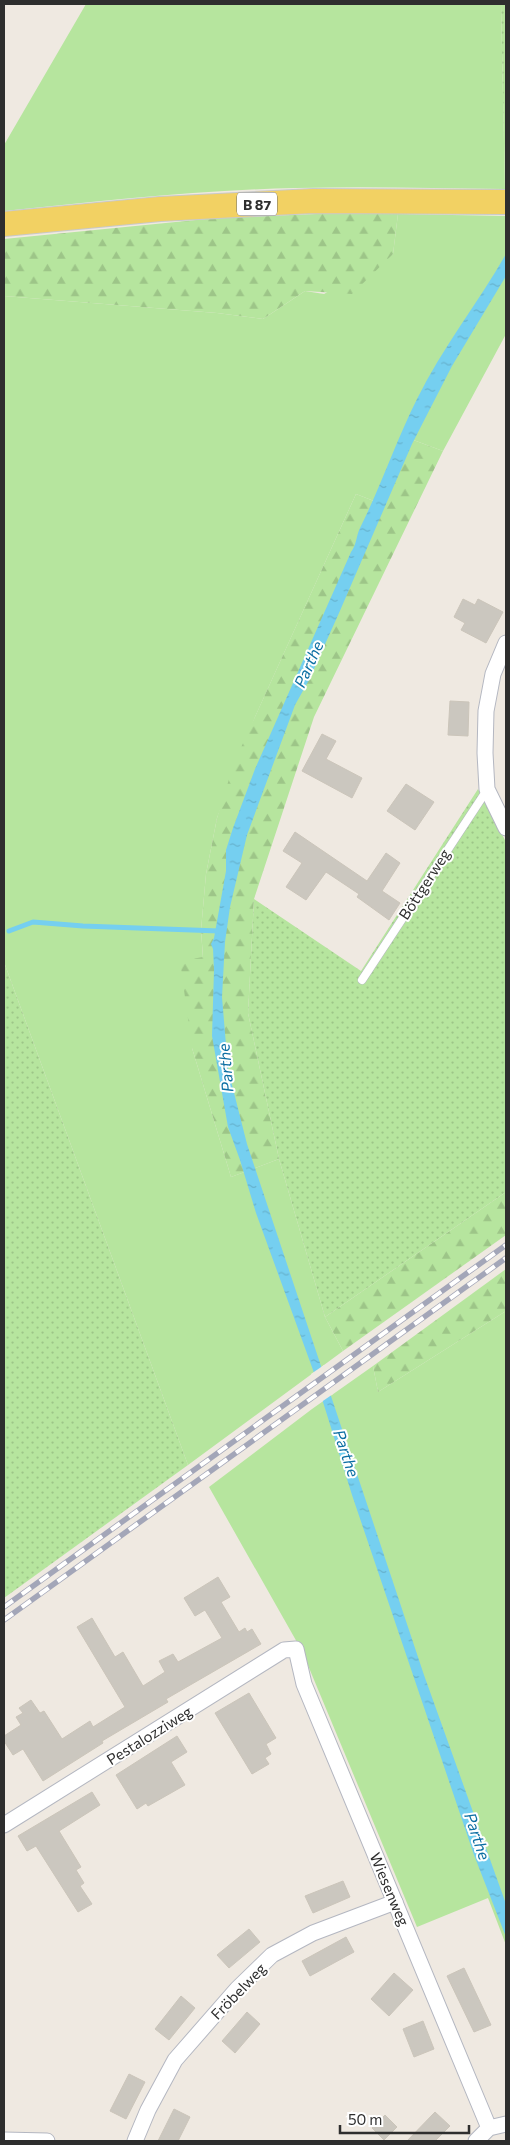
<svg xmlns="http://www.w3.org/2000/svg" width="510" height="2145" font-family="Commissioner,sans-serif">
  <style>
    .grass { fill: #b6e59e }
    .forest { fill: url(#forest-firs) }
    .park { fill: url(#park-dots) }
    .water { fill: url(#water-ripples) }
    .pier { fill: #efe9e1 }
    .lines { fill: none; stroke-linecap: round; stroke-linejoin: round }
    .stream { stroke: #75cff0; stroke-width: 5 }
    .building { fill: #cbc7bf; stroke: #cbc5ba }
    .service-casing { stroke: #b4b7c1; stroke-width: 9 }
    .minor-casing { stroke: #b4b7c1; stroke-width: 17 }
    .primary-casing { stroke: #c9c9c9; stroke-width: 26 }
    .service { stroke: #fff; stroke-width: 8 }
    .minor { stroke: #fff; stroke-width: 15 }
    .primary { stroke: #f2d163; stroke-width: 24 }
    .rail-casing { stroke: #a3a6b8; stroke-width: 5.5 }
    .rail { stroke: #fff; stroke-width: 4; stroke-dasharray: 11; stroke-linecap: butt }
    .labels { text-anchor: middle; dominant-baseline: central; stroke-width: 4; stroke-linejoin: round; paint-order: stroke }
    .shield { fill: #fff; stroke: #6d6d6d; stroke-width: 1 }
    .shield-label { font-size: 14px; font-weight: bold; fill: #2e2e2e }
    .street-label { font-size: 15px; fill: #2e2e2e; stroke: #fff }
    .water-label { font-size: 16px; font-style: italic; fill: #0d6fa3; stroke: #fff }
  </style>
  <defs>
    <pattern id="forest-firs" width="22" height="20" patternUnits="userSpaceOnUse" patternTransform="scale(1.25)"><rect width="22" height="20" fill="#b6e59e"/><path d="M5 1l3.5 6h-7zM16 11l3.5 6h-7z" fill="#9dc588"/></pattern>
    <pattern id="park-dots" width="8" height="8" patternUnits="userSpaceOnUse" patternTransform="scale(1.25)"><rect width="8" height="8" fill="#b6e59e"/><path d="M2 2h.1M6 6h.1" fill="none" stroke="#9dc588" stroke-width="1.8" stroke-linecap="round"/></pattern>
    <pattern id="water-ripples" width="26" height="14" patternUnits="userSpaceOnUse" patternTransform="scale(1.25)"><rect width="26" height="14" fill="#75cff0"/><path d="M2 4q2-2 4 0t4 0M15 11q2-2 4 0t4 0" fill="none" stroke="#66b2ce"/></pattern>
  </defs>
  <rect width="100%" height="100%" fill="#efe9e1"/>
  <g class="grass">
    <path d="M 86,4 L 501,4 L 505,189 C 435,188 365,186 296,188 C 198,190 101,201 4,211 L 4,145 Z"/>
    <polygon points="398,214 506,216 506,334 443,451 408,438 379,503 356,494 255,717 217,818 206,874 201,930 203,958 192,1048 231,1177 279,1159 325,1317 343,1351 188,1465 4,962 4,296 217,313 263,319 305,291 324,294 393,254"/>
    <polygon points="506,1311 506,1945 488,1898 417,1927 302,1651 209,1487 312,1409 373,1366 378,1392"/>
  </g>
  <g class="forest">
    <polygon points="341,213 398,214 393,254 352,294 305,291 263,319 217,313 4,296 4,239 216,218"/>
    <polygon points="408,438 443,451 314,717 254,899 248,1013 279,1159 231,1177 192,1048 180,961 203,957 201,930 206,874 217,818 234,763 356,494 379,503"/>
    <polygon points="506,1192 506,1235 343,1351 325,1317"/>
    <polygon points="506,1269 506,1311 378,1392 373,1366"/>
  </g>
  <g class="park">
    <polygon points="501,4 506,4 506,189 505,189"/>
    <polygon points="478,789 506,842 506,1192 325,1317 279,1159 248,1013 254,899 361,971"/>
    <polygon points="4,962 188,1465 4,1598"/>
  </g>
  <path class="water" d="M 506,254 L 506,276 L 452,366 L 412,444 L 339,613 L 309,680 L 295,705 L 247,835 L 230,907 L 225,942 L 222,997 L 228,1069 L 247,1144 L 424,1675 L 506,1904 L 506,1937 L 474,1855 L 352,1495 L 313,1370 L 256,1213 L 240,1160 L 228,1127 L 212,1036 L 214,970 L 213,949 L 211,944 L 214,938 L 226,871 L 226,850 L 233,828 L 255,769 L 351,552 C 357,544 356,536 360,528 C 381,486 396,441 417,399 C 442,348 478,303 506,254 Z"/>
  <polygon class="pier" points="324,1365 333,1394 320,1403 311,1374"/>
  <g class="lines">
    <polyline class="stream" points="9,931 33,922 83,926 219,931"/>
  </g>
  <g class="building">
    <polygon points="463,599 475,605 478,599 503,612 486,643 461,630 465,623 454,617"/>
    <polygon points="450,701 469,702 468,736 448,735"/>
    <polygon points="322,734 336,741 326,759 362,778 352,798 302,771"/>
    <polygon points="406,784 434,802 415,830 387,811"/>
    <polygon points="295,832 367,881 386,853 400,863 382,891 400,903 389,920 357,897 359,894 326,872 306,900 286,887 302,863 283,851"/>
    <polygon points="218,1577 230,1597 221,1602 239,1632 245,1628 247,1632 252,1629 261,1644 166,1699 168,1702 102,1741 103,1743 43,1781 23,1749 13,1755 4,1741 4,1736 21,1725 16,1717 23,1713 19,1708 31,1700 40,1713 44,1711 62,1739 90,1721 93,1727 125,1707 77,1627 92,1618 115,1657 123,1652 143,1686 165,1672 159,1661 173,1654 178,1662 222,1638 205,1610 195,1616 184,1598"/>
    <polygon points="249,1693 276,1738 266,1744 271,1754 265,1758 269,1764 252,1774 215,1713"/>
    <polygon points="177,1736 187,1752 171,1762 185,1785 148,1806 146,1803 137,1809 116,1775"/>
    <polygon points="92,1792 100,1805 59,1831 81,1867 76,1870 84,1883 80,1886 92,1904 78,1912 36,1846 27,1851 18,1836"/>
    <polygon points="343,1881 350,1897 313,1913 305,1896"/>
    <polygon points="249,1929 260,1942 229,1968 217,1955"/>
    <polygon points="346,1937 354,1952 310,1976 302,1961"/>
    <polygon points="464,1968 491,2025 474,2032 447,1976"/>
    <polygon points="394,1973 413,1990 389,2016 371,1999"/>
    <polygon points="181,1996 195,2008 169,2040 155,2029"/>
    <polygon points="247,2012 260,2024 235,2053 222,2041"/>
    <polygon points="423,2021 434,2049 414,2057 403,2029"/>
    <polygon points="129,2074 145,2082 126,2119 110,2111"/>
    <polygon points="174,2109 190,2117 178,2141 158,2141"/>
    <polygon points="435,2112 450,2126 435,2141 407,2141"/>
    <polygon points="385,2115 397,2127 384,2140 372,2128"/>
  </g>
  <g class="lines">
    <g class="service-casing">
      <polyline id="service" points="362,980 487,790"/>
    </g>
    <g class="minor-casing">
      <g id="minor">
        <polyline points="506,643 493,674 486,711 485,753 487,789 506,828"/>
        <polyline points="4,1825 284,1650 296,1649 304,1684 489,2128"/>
        <polyline points="4,2140 47,2141"/>
        <polyline points="135,2141 148,2110 175,2060 237,1989 272,1955 313,1933 395,1902"/>
        <polyline points="476,2141 489,2128 506,2124"/>
      </g>
    </g>
    <g class="primary-casing">
      <polyline id="primary" points="4,224 160,209 313,201 506,202"/>
    </g>
    <use href="#service" class="service"/>
    <use href="#minor" class="minor"/>
    <use href="#primary" class="primary"/>
    <g class="rail-casing">
      <g id="rail">
        <polyline points="4,1607 506,1245"/>
        <polyline points="4,1620 506,1258"/>
      </g>
    </g>
    <use href="#rail" class="rail"/>
  </g>
  <g class="labels">
    <rect class="shield" x="237" y="192.5" width="40" height="23" rx="4"/>
    <g class="shield-label">
      <text x="257" y="204">B 87</text>
    </g>
    <g class="street-label">
      <text transform="translate(424 884) rotate(-57)">Böttgerweg</text>
      <text transform="translate(149 1735) rotate(-32)">Pestalozziweg</text>
      <text transform="translate(390 1889) rotate(67)">Wiesenweg</text>
      <text transform="translate(238 1991) rotate(-46)">Fröbelweg</text>
    </g>
    <g class="water-label">
      <text transform="translate(308 664) rotate(-66)">Parthe</text>
      <text transform="translate(225 1068) rotate(-95)">Parthe</text>
      <text transform="translate(347 1453) rotate(71)">Parthe</text>
      <text transform="translate(478 1836) rotate(71)">Parthe</text>
    </g>
  </g>
  <rect width="510" height="2145" fill="none" stroke="#2e2e2e" stroke-width="10"/>
  <path d="M340 2125v8h129v-8" fill="none" stroke="#2e2e2e" stroke-width="2.5"/>
  <text x="348" y="2125" font-size="15" fill="#2e2e2e" stroke="#ffffff" stroke-width="4" paint-order="stroke">50 m</text>
</svg>
